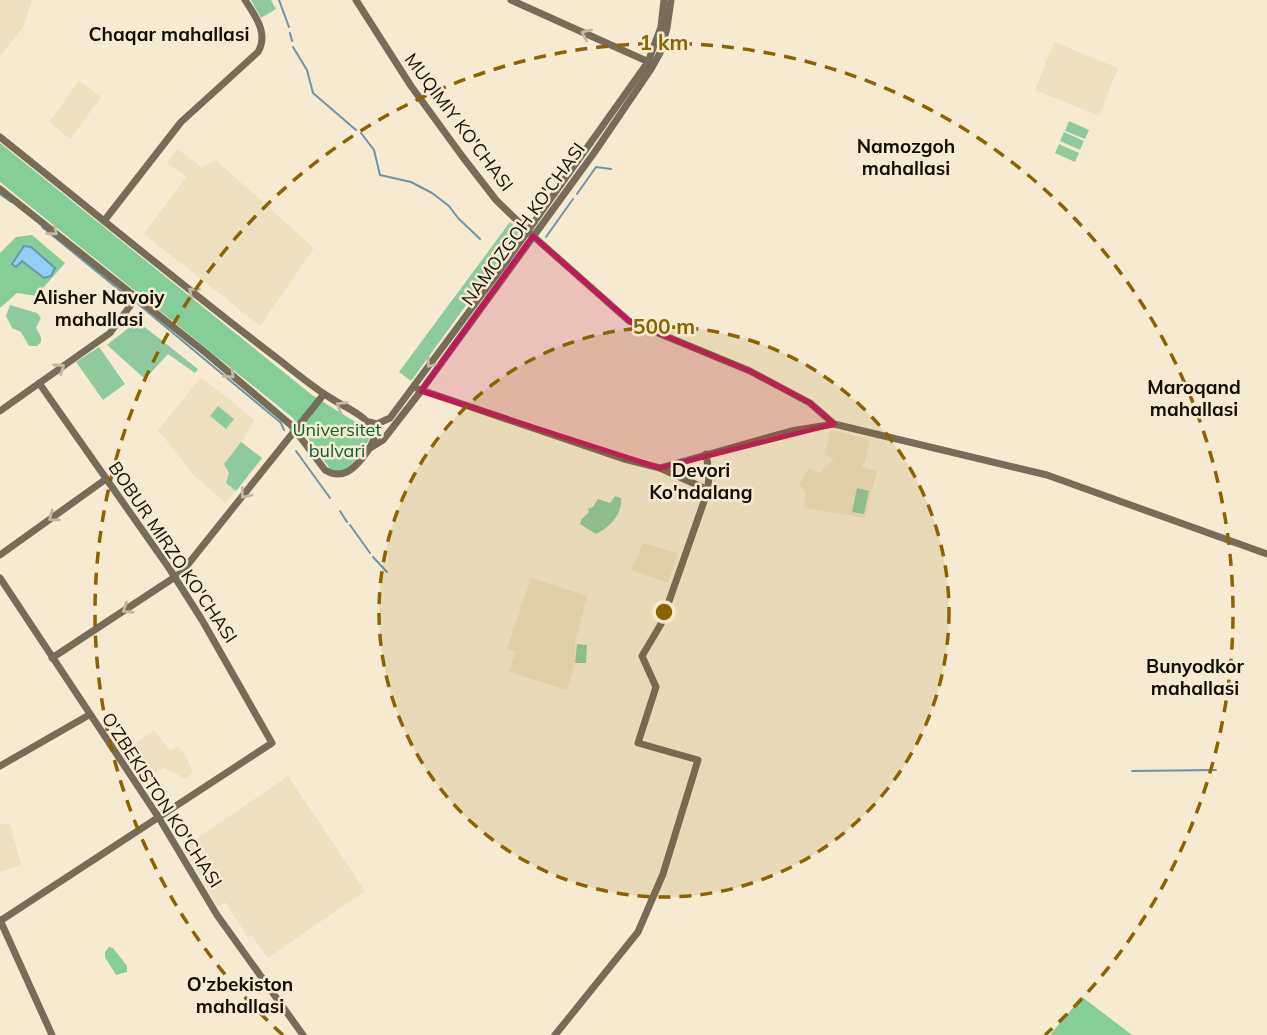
<svg xmlns="http://www.w3.org/2000/svg" width="1267" height="1035" font-family="Mulish,sans-serif">
  <style>
    .built { fill: #ede0be }
    .green { fill: #8fca9f }
    .forest { fill: #85ce9a }
    .water { fill: #92cff5; stroke: #6c95ad; stroke-width: 2 }
    .lines { fill: none; stroke-linecap: round; stroke-linejoin: round }
    .stream { stroke: #6c95ad; stroke-width: 2 }
    .major { stroke: #776b59; stroke-width: 7 }
    .oneway { stroke: #c3b8a1 }
    .marked { fill: #c2185b; fill-opacity: 0.2; stroke: #c2185b; stroke-width: 5; stroke-linejoin: round }
    .ring { fill: none; stroke: #8b6303; stroke-width: 3.5; stroke-dasharray: 12 9 }
    .labels { text-anchor: middle; dominant-baseline: central; stroke-width: 5; stroke-linejoin: round; paint-order: stroke }
    .street-label { font-size: 18px; fill: #120f06; stroke: #f6ebd1 }
    .park-label { font-size: 18px; fill: #086031; stroke: #f6ebd1 }
    .neighbourhood-label { font-size: 19px; font-weight: bold; fill: #120f06; stroke: #f6ebd1 }
    .centre { fill: #8b6303; stroke: #f6ebd1; stroke-width: 3.5 }
    .ring-label { font-size: 21px; text-anchor: middle; font-weight: bold; fill: #8b6303; stroke: #f6ebd1; stroke-width: 5; stroke-linejoin: round; paint-order: stroke }
  </style>
  <rect width="100%" height="100%" fill="#f6ebd1"/>
  <g class="built">
    <polygon points="0,0 32,0 24,26 0,56"/>
    <polygon points="1054,42 1118,68 1099,116 1035,90"/>
    <polygon points="79,81 101,97 70,139 49,122"/>
    <polygon points="177,149 202,167 216,160 314,248 260,326 144,234 186,177 167,163"/>
    <polygon points="201,377 255,420 242,442 263,458 226,503 195,477 158,430"/>
    <polygon points="831,430 870,440 865,463 862,463 861,467 877,471 865,518 804,508 806,492 799,484 809,468 820,473 834,459 825,454"/>
    <polygon points="643,543 678,553 668,583 632,570"/>
    <polygon points="531,578 587,596 575,642 575,663 567,690 509,672 516,652 507,649"/>
    <polygon points="154,730 170,751 177,747 184,752 193,772 186,779 163,768 143,781 124,752"/>
    <polygon points="288,776 365,891 268,958 252,936 248,937 225,902 218,907 183,848"/>
    <polygon points="0,824 10,824 21,865 0,872"/>
  </g>
  <g class="green">
    <polygon points="251,0 271,0 276,9 261,18"/>
    <polygon points="1069,121 1089,130 1085,139 1065,131"/>
    <polygon points="1064,132 1084,141 1080,150 1060,141"/>
    <polygon points="1059,144 1079,153 1075,162 1055,153"/>
    <polygon points="510,222 520,231 411,381 399,372"/>
    <polygon points="10,305 37,313 41,318 36,328 41,337 41,342 37,346 29,346 21,332 12,328 6,316"/>
    <polygon points="137,321 198,369 195,373 168,354 145,379 107,345"/>
    <polygon points="99,347 125,384 103,400 76,362"/>
    <polygon points="218,406 234,419 226,429 210,416"/>
    <polygon points="241,442 262,458 236,491 226,483 229,473 224,464"/>
    <polygon points="857,488 869,491 864,514 852,512"/>
    <path d="M 615,496 L 621,498 C 623,514 609,528 596,534 L 580,524 L 581,520 L 589,512 L 588,509 L 593,507 L 598,499 L 610,503 Z"/>
    <polygon points="577,644 587,645 586,663 575,663"/>
  </g>
  <g class="forest">
    <path d="M 0,143 L 312,395 L 368,430 L 369,440 C 359,453 349,477 331,470 L 293,418 L 0,182 Z"/>
    <polygon points="32,235 65,263 36,296 17,293 0,308 0,253 16,237"/>
    <polygon points="109,947 113,948 127,966 127,972 116,975 105,957 105,952"/>
    <polygon points="1082,997 1132,1035 1050,1035"/>
  </g>
  <polygon class="water" points="24,246 31,247 55,268 51,276 44,278 22,261 16,267 12,264"/>
  <g class="lines">
    <g class="stream">
      <polyline points="279,0 289,27"/>
      <polyline points="290,33 292,41"/>
      <polyline points="293,47 307,70 313,93 356,130"/>
      <polyline points="361,133 374,150 380,175 411,182 432,193 449,206 458,218 480,239"/>
      <polyline points="0,194 11,202"/>
      <polyline points="577,194 596,167 611,169"/>
      <polyline points="42,227 128,297"/>
      <polyline points="546,237 573,199"/>
      <polyline points="137,303 281,423 284,430"/>
      <polyline points="296,451 330,498"/>
      <polyline points="340,511 347,522"/>
      <polyline points="350,525 370,553"/>
      <polyline points="373,557 387,572"/>
      <polyline points="1132,771 1216,770"/>
    </g>
    <g class="major">
      <polyline points="356,0 411,86 462,156 496,200 533,236 629,321 750,371 810,403 834,424"/>
      <polyline points="511,0 651,63"/>
      <path d="M 0,137 C 94,212 186,289 282,362 C 297,374 313,387 329,397 C 342,406 364,414 372,428 C 378,437 370,448 364,456 C 353,470 342,480 325,470 L 291,425 L 206,353 L 0,189"/>
      <path d="M 104,221 L 181,122 L 258,52 C 269,33 255,16 245,0"/>
      <polyline points="418,389 624,459 660,468 708,490"/>
      <polyline points="0,411 110,333 136,298"/>
      <polyline points="369,422 377,424 390,418 500,270 648,62 661,27 664,0"/>
      <polyline points="370,448 383,440 421,391 594,153 651,69 660,53 667,28 671,0"/>
      <polyline points="660,468 791,431 834,424 1047,475 1267,554"/>
      <polyline points="0,555 106,479"/>
      <polyline points="0,578 159,818 217,915 303,1035"/>
      <polyline points="52,658 181,573 324,394"/>
      <polyline points="0,766 89,715"/>
      <polyline points="0,920 52,1035"/>
      <polyline points="0,921 272,743 202,620 169,568 39,383"/>
      <polyline points="555,1035 638,932 663,874 698,760 638,743 656,687 642,656 661,624 708,490 709,472 706,454"/>
    </g>
  </g>
  <defs><path id="oneway-chevron" d="M-2-3.5L2.5 0L-2 3.5" fill="none" stroke-width="1.6" stroke-linecap="round" stroke-linejoin="round" transform="scale(1.75)"/></defs>
  <g class="oneway">
    <use href="#oneway-chevron" transform="translate(586 34) rotate(-155)"/>
    <use href="#oneway-chevron" transform="translate(53 231) rotate(39)"/>
    <use href="#oneway-chevron" transform="translate(193 292) rotate(-141)"/>
    <use href="#oneway-chevron" transform="translate(431 363) rotate(127)"/>
    <use href="#oneway-chevron" transform="translate(60 368) rotate(-35)"/>
    <use href="#oneway-chevron" transform="translate(230 374) rotate(41)"/>
    <use href="#oneway-chevron" transform="translate(341 406) rotate(-148)"/>
    <use href="#oneway-chevron" transform="translate(245 494) rotate(128)"/>
    <use href="#oneway-chevron" transform="translate(53 517) rotate(144)"/>
    <use href="#oneway-chevron" transform="translate(127 609) rotate(147)"/>
  </g>
  <path class="marked" d="M 533,236 L 629,321 L 750,371 L 810,403 L 834,424 L 660,468 L 421,391 Z"/>
  <circle cx="664" cy="612" r="285" fill="#8b6303" fill-opacity=".12"/>
  <g class="ring">
    <circle cx="664" cy="612" r="285"/>
    <path d="M283 1035A569 569 0 1 1 1045 1035"/>
  </g>
  <g class="labels">
    <g class="street-label">
      <text transform="translate(459 122) rotate(53)">MUQIMIY KO'CHASI</text>
      <text transform="translate(523 224) rotate(-54)">NAMOZGOH KO'CHASI</text>
      <text transform="translate(173 552) rotate(56)">BOBUR MIRZO KO'CHASI</text>
      <text transform="translate(162 800) rotate(57)">O'ZBEKISTON KO'CHASI</text>
    </g>
    <g class="park-label">
      <text x="337" y="429">Universitet<tspan x="337" dy="21">bulvari</tspan></text>
    </g>
    <g class="neighbourhood-label">
      <text x="169" y="34">Chaqar mahallasi</text>
      <text x="906" y="146">Namozgoh<tspan x="906" dy="22">mahallasi</tspan></text>
      <text x="99" y="297">Alisher Navoiy<tspan x="99" dy="22">mahallasi</tspan></text>
      <text x="1194" y="387">Maroqand<tspan x="1194" dy="22">mahallasi</tspan></text>
      <text x="701" y="470">Devori<tspan x="701" dy="22">Ko'ndalang</tspan></text>
      <text x="1195" y="666">Bunyodkor<tspan x="1195" dy="22">mahallasi</tspan></text>
      <text x="240" y="984">O'zbekiston<tspan x="240" dy="22">mahallasi</tspan></text>
    </g>
  </g>
  <circle cx="664" cy="612" r="10" class="centre"/>
  <g class="ring-label">
    <text x="664" y="50">1 km</text>
    <text x="664" y="334">500 m</text>
  </g>
</svg>
